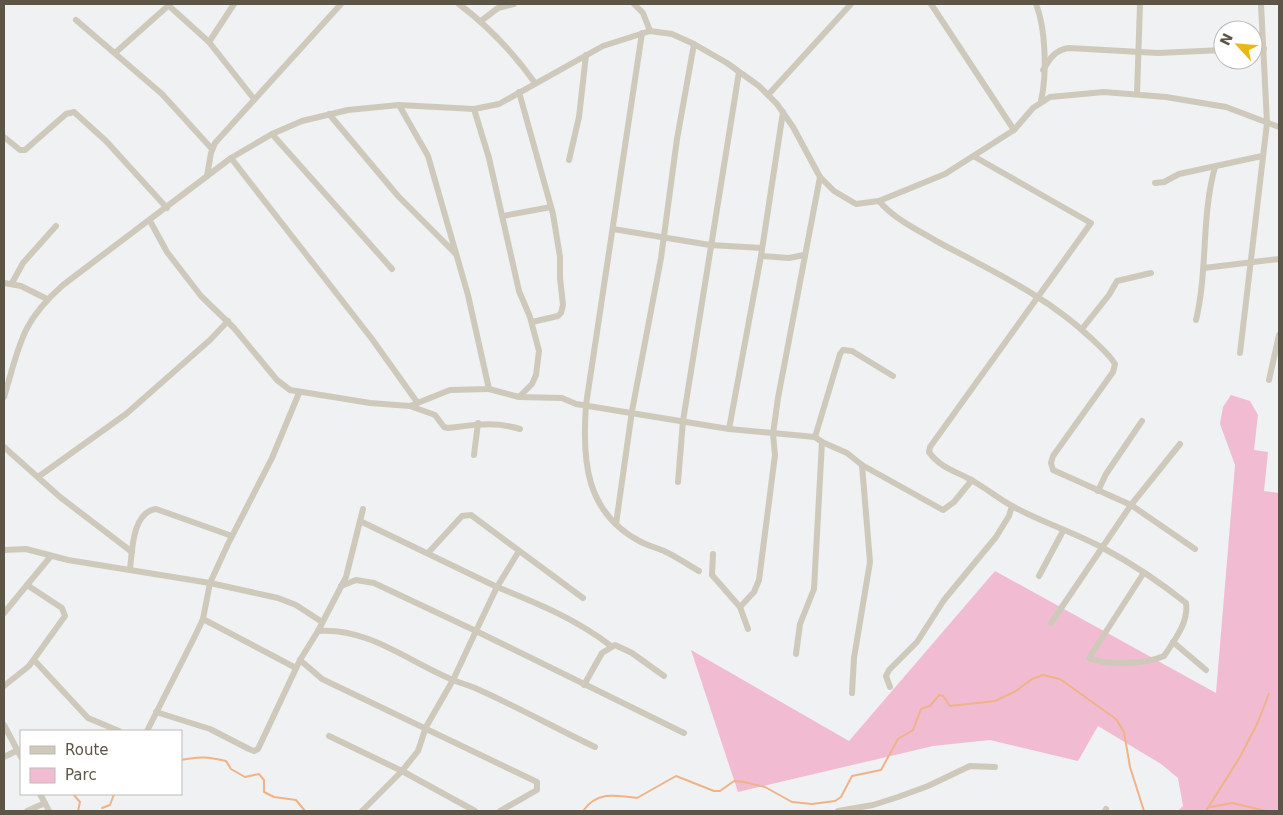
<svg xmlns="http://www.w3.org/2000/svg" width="1283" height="815" font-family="'DejaVu Sans',sans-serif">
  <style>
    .green { fill: #f1bcd1 }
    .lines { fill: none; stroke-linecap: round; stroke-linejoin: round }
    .stream { stroke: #efb387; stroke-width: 2 }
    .minor { stroke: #cfc9bc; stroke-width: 6 }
  </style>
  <rect width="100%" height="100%" fill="#eff1f2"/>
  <polygon class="green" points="1231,395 1250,401 1258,415 1254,450 1268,452 1264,491 1279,493 1279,811 1178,811 1183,806 1178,778 1161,764 1098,726 1078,761 990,740 933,746 738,792 691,650 849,741 995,571 1216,693 1235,465 1220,424 1223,407"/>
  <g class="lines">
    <g class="stream">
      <path d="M 181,760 C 200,756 208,757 226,761 L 231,769 L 245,777 L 259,774 L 264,780 L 264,792 L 274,797 L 296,800 L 305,811"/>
      <polyline points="73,794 80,802 78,811"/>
      <polyline points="1211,807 1232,803 1266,811"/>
      <polyline points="102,808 110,805 114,794"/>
      <path d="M 583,811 C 597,791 616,795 637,798 L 676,776 L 714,791 L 720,791 L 734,781 L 744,782 L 765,787 L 792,802 L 812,804 L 835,801 L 841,797 L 852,776 L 881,770 L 898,739 L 913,730 L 921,709 L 930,706 L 939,695 L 943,696 L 950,706 L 995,701 L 1016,691 L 1032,679 L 1043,675 L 1060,679 L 1116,719 L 1124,732 L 1130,767 L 1144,811"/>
      <polyline points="1206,811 1240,757 1257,724 1269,694"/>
    </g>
    <g class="minor">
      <polyline points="167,4 209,42 254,99"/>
      <path d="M 459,4 C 489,27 513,52 535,83"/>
      <polyline points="634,4 643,13 650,31"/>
      <polyline points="931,4 1014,130"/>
      <path d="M 1036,4 C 1046,29 1047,75 1041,101"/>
      <polyline points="76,20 162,94 212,149"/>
      <polyline points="481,21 498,8 514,4"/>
      <path d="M 642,33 L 586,405 C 582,460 585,513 641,542 C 649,546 658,548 666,552 C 677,557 688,565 699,571"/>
      <polyline points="209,42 234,4"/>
      <polyline points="1253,49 1264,49"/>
      <polyline points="115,53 169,5"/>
      <path d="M 1043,70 C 1050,58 1055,50 1069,48 L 1158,53 L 1223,50"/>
      <polyline points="519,92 553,214 560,257 560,278 563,305 561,313 558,316 532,322"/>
      <polyline points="1137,94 1140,4"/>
      <polyline points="768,95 851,4"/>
      <polyline points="474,109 489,158 519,291 530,317 539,351 536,375 532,384 519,397 489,389"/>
      <polyline points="329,114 398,196 456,254"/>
      <polyline points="272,134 392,269"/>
      <polyline points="4,137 20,150 25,150 66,114 74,112 106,141 167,208"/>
      <path d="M 975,157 L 1091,223 L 930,447 L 929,452 C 940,468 958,472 973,481 C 987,489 999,499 1012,506 C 1041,522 1073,532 1103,548 C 1131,563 1161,583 1186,603 C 1189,622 1174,641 1164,656 C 1146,664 1107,666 1089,658 L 1143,574"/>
      <polyline points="231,158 372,339 417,402"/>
      <polyline points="569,160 579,117 586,55"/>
      <polyline points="207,176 211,153 215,143 341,4"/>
      <polyline points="1155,183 1164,182 1179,174 1262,156"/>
      <path d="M 879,201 C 894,219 918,230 938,242 C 992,271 1047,296 1092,339 C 1100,347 1109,354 1115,364 L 1113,372 L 1053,456 L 1051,463 L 1053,470 L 1131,505 L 1195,549"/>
      <polyline points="503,216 551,207"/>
      <polyline points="150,221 167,252 201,296 234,328 277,380 290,390 370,403 410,406 450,390 489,389 468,295 428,156 399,105"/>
      <polyline points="613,229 710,245 762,248"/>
      <polyline points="761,256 789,258 804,255"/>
      <polyline points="1204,268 1279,259"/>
      <polyline points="4,283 21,286 47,299"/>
      <polyline points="12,283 23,263 56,226"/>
      <path d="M 1196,320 C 1208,270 1201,217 1215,167"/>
      <polyline points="1082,329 1109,295 1117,281 1151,273"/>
      <polyline points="1240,353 1267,123 1261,4"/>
      <polyline points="1269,380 1279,335"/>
      <path d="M 4,397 C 20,345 20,323 63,285 L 231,158 L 272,134 L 302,121 L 348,110 L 399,105 L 474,109 L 499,104 L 603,46 L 650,31 L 672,34 L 694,44 L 727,63 L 759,86 L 777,104 L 793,127 L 820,177 L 834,191 L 856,204 L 879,201 L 945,174 L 1014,130 L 1033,108 L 1050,97 L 1104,92 L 1166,97 L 1226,107 L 1279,127"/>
      <polyline points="519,397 562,398 576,404 729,429 815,437 822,442 814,589 800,624 796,654"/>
      <path d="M 410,406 L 435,415 L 444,427 L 448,428 C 475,425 493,421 520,429"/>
      <polyline points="729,429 761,256 783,112"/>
      <polyline points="815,437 840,354 843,350 852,351 893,376"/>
      <polyline points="822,442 847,453 862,465 870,562 854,658 852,693"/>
      <polyline points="4,447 60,497 132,552"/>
      <polyline points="474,455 478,423"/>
      <polyline points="862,465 943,510 954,502 972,480"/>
      <polyline points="38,477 126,414 210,340 228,321"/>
      <polyline points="678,482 683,421 739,72"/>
      <polyline points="1098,491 1106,474 1142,421"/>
      <polyline points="360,521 497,587 519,551"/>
      <polyline points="616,524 632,411 661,258 677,139 694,44"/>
      <polyline points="4,550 26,549 68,560 210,583 278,598 296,605 322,622"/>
      <polyline points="428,553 462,516 471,515 583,598"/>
      <polyline points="713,554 712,575 740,607"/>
      <path d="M 130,570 C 132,552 132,512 156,509 L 232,536"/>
      <polyline points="1039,576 1063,531"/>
      <path d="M 341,586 L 356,580 L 374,583 L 476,631 L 497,587 C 537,603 576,619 611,646"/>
      <polyline points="4,613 27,585"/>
      <polyline points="203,619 296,668"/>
      <polyline points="1051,623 1131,505 1180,444"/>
      <polyline points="748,629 740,607 754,592 759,580 775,455 773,434 778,398 820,177"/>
      <path d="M 318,631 C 368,627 409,662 453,680 C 460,683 468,685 475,688 C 516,706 555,728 595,747"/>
      <polyline points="1173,642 1206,670"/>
      <polyline points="34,660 88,718 119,731"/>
      <polyline points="300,660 322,679 537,782 537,790 500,811"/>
      <polyline points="584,685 602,653 615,645 632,653 664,676"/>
      <polyline points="4,686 29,666 65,616 62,608 27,585 51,556"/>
      <polyline points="890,687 886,676 889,670 917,642 944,600 996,537 1009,516 1012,506"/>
      <polyline points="156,712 210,729 249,749 254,751 258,749 300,660 318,631 346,577 363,509"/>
      <polyline points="4,725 21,757"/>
      <polyline points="147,731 195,636 203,619 210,583 228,544 272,458 299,393"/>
      <polyline points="329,736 402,771 475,811"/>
      <polyline points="4,757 18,750"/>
      <polyline points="40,794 49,811"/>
      <polyline points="27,811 45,803"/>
      <polyline points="362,811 402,771 418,751 426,727 453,680 476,631 684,733"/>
      <polyline points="838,811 873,805 898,797 928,786 970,766 995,767"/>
      <polyline points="1105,811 1106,809"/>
    </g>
  </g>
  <rect width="1283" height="815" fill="none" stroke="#5d5646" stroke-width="10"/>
  <rect x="20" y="730" width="162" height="65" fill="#ffffff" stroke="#bebbb5"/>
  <rect x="30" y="746" width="25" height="8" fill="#cfc9bc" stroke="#bebbb5"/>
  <text x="65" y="755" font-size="15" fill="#5d5646">Route</text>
  <rect x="30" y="768" width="25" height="15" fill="#f1bcd1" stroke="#bebbb5"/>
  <text x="65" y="780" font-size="15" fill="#5d5646">Parc</text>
  <g transform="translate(1238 45) rotate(296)"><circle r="24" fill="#ffffff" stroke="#bebbb5"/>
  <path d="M0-4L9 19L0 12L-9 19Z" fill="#e9b812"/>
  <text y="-8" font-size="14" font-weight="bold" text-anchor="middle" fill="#5d5646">N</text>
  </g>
</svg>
